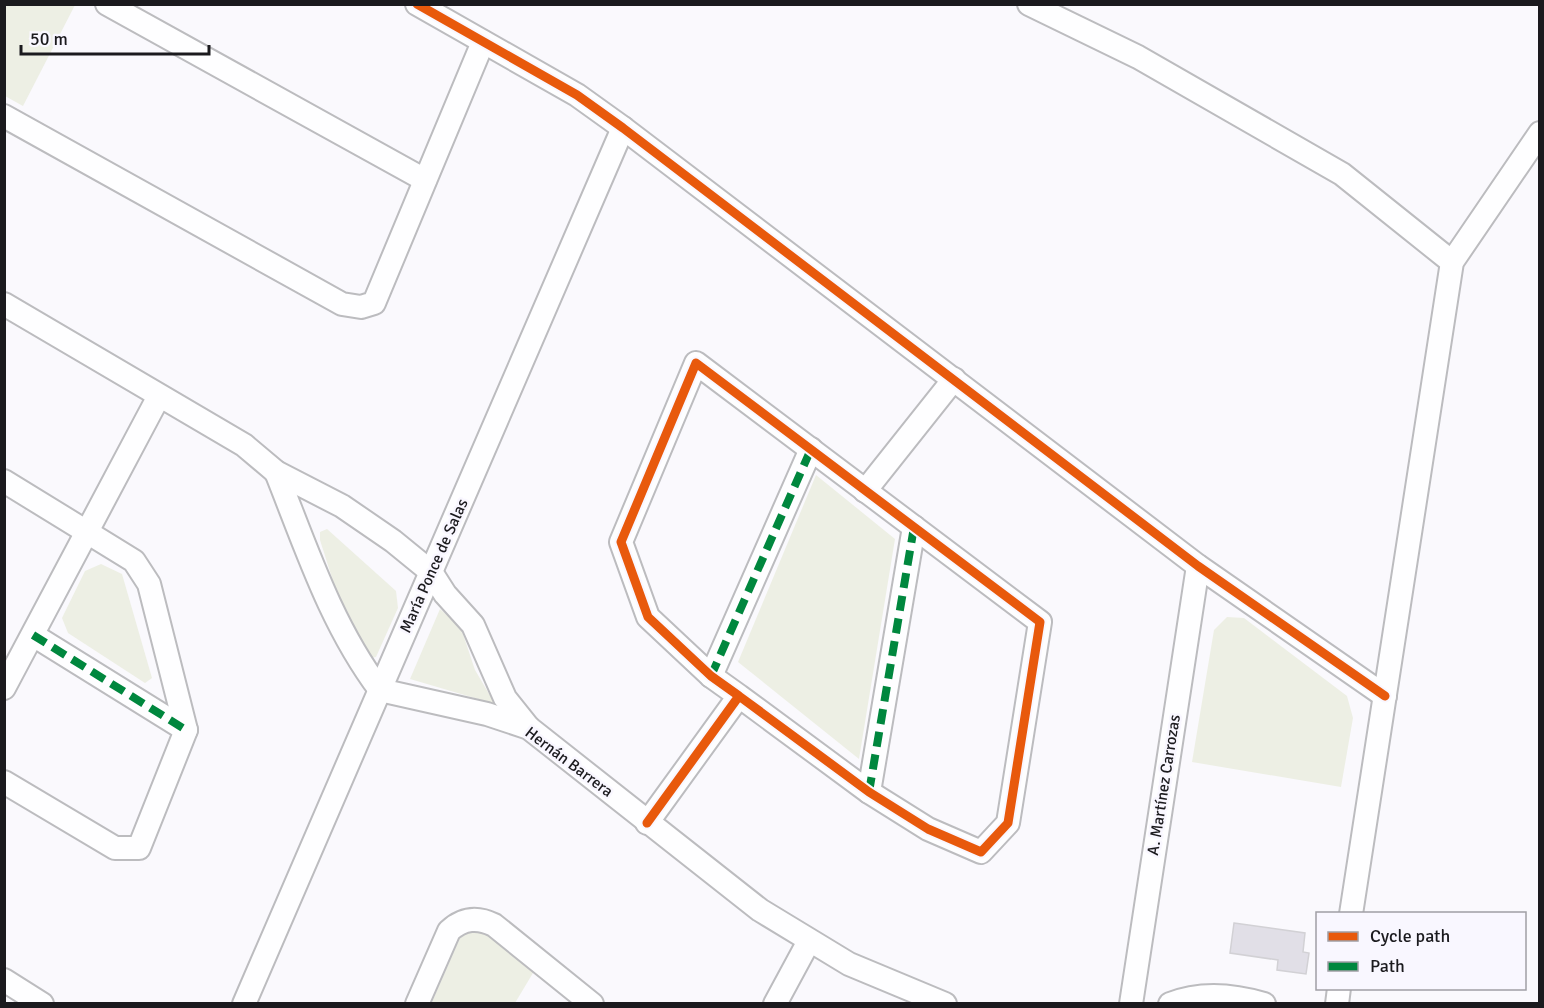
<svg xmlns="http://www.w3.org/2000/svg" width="1544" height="1008" font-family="Signika,sans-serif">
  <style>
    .green { fill: #edefe4 }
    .building { fill: #e1dfe7; stroke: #d2d1d5; stroke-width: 1.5 }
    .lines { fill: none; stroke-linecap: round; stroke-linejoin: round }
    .street-casing { stroke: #bcbcbf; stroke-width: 26 }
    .street { stroke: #fefeff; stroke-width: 22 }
    .quiet { stroke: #00873e; stroke-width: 8; stroke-dasharray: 15 8; stroke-linecap: butt }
    .cycleway-casing { stroke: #f9f7ff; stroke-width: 13 }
    .cycleway { stroke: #e8590c; stroke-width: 9 }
    .labels { text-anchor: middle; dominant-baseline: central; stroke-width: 5; stroke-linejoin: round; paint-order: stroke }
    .street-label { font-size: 16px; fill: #1b1a1e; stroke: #f9f7ff }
  </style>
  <rect width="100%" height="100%" fill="#faf9fd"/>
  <g class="green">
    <polygon points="4,5 75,5 23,106 5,96"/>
    <polygon points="816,475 895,539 859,759 738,662"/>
    <polygon points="327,529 396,591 398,608 376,657 370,658 344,616 320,540 320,532"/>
    <polygon points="101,564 122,574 152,678 145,683 68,633 62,618 85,571"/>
    <polygon points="440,609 461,628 475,670 495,704 410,679"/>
    <polygon points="1227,617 1244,618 1347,696 1353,718 1341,787 1192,762 1214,630"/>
    <polygon points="484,928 539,963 515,1003 431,1004 461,935"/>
  </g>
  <polygon class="building" points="1234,923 1305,933 1303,952 1309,953 1306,974 1277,970 1278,960 1230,953"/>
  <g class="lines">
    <g class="street-casing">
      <g id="street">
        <polyline points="107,4 425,180"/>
        <polyline points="417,4 577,95 623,128 1198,566 1385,696"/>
        <polyline points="1029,4 1138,57 1342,174 1452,262"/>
        <polyline points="4,116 342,304 361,307 374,303 483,42"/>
        <polyline points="4,304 244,445 276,472 342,506 393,541 431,572 445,594 473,625 505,698 529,728"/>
        <path d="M 276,472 C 306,547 331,625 380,690 L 487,714 L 529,728 L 760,910 L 849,964 L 945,1004"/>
        <polyline points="4,481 134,561 149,584 186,730 139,848 115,848 4,782"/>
        <polyline points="865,491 954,379"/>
        <polyline points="33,635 186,730"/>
        <polyline points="711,676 811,449"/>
        <polyline points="4,688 159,396"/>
        <polyline points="869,792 914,527"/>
        <polyline points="647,823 739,696 869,792 928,829 981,852 1008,823 1040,622 696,363 621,542 648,617 711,676 739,696"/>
        <polyline points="1351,914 1452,262 1540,133"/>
        <polyline points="4,980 42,1004"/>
        <polyline points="244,1004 623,128"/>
        <path d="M 417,1004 L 449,931 C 463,918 478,917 494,925 L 592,1004"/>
        <polyline points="775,1004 809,941"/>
        <polyline points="1131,1004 1198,566"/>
        <path d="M 1170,1004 C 1200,992 1234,995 1264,1004"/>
        <polyline points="1337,1004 1339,988"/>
      </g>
    </g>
    <use href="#street" class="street"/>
    <g class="quiet">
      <polyline points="33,635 186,730"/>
      <polyline points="711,676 811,449"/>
      <polyline points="869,792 914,527"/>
    </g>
    <g class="cycleway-casing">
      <g id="cycleway">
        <polyline points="417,4 577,95 623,128 1198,566 1385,696"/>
        <polyline points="647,823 739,696 869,792 928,829 981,852 1008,823 1040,622 696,363 621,542 648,617 711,676 739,696"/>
      </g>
    </g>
    <use href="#cycleway" class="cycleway"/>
  </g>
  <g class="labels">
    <g class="street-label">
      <text transform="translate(434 566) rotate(-66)">María Ponce de Salas</text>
      <text transform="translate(569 762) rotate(37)">Hernán Barrera</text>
      <text transform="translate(1164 785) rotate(-81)">A. Martínez Carrozas</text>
    </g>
  </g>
  <rect width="1544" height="1008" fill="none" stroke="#1b1a1e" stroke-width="12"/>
  <rect x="1316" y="912" width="210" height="78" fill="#f9f7ff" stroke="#a09fa5" stroke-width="1.5"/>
  <rect x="1328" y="932" width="30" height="9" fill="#e8590c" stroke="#a09fa5" stroke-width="1.5"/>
  <text x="1370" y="942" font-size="18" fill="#1b1a1e">Cycle path</text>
  <rect x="1328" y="962" width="30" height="9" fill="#00873e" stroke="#a09fa5" stroke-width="1.5"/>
  <text x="1370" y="972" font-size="18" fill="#1b1a1e">Path</text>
  <path d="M21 45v9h188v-9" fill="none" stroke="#1b1a1e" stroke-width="3"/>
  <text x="30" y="45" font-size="18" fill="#1b1a1e" stroke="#f9f7ff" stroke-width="4.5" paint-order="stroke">50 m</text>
</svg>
